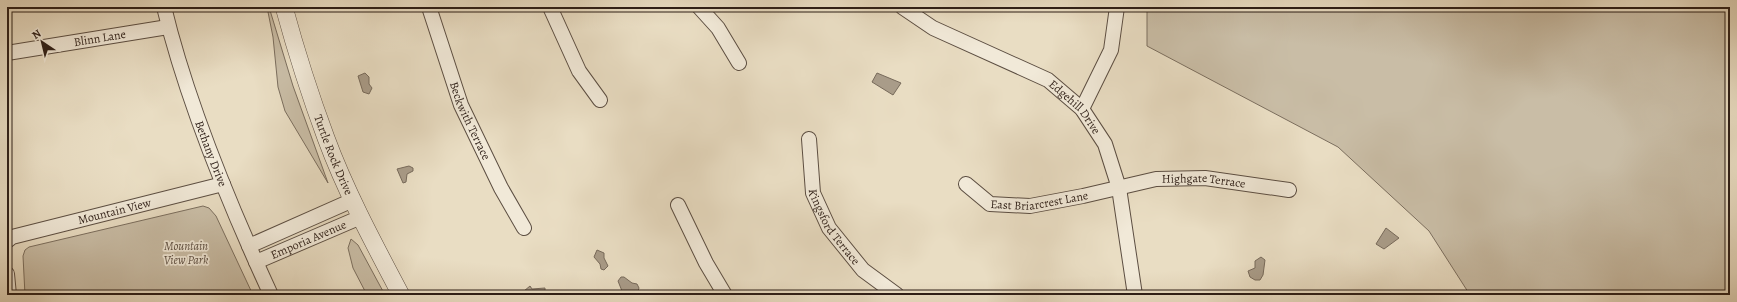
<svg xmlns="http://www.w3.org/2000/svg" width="1737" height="302" font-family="Alegreya,serif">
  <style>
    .green { fill: #c9bda6; stroke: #7b6e5e }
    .water { fill: #a99c89; stroke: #776a5b }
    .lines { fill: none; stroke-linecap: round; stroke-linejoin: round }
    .minor-casing { stroke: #5c4e42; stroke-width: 16 }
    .tertiary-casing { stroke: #5c4e42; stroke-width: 18 }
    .minor { stroke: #f1e9d8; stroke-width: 14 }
    .tertiary { stroke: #f1e9d8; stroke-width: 17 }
    .labels { text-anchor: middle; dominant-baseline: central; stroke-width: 3.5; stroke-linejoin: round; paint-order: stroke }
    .street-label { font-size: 12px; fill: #2d1e17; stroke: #f1e9d8 }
    .park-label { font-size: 12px; font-style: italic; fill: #5c4e42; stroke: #f1e9d8 }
  </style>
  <rect width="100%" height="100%" fill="#e9ddc3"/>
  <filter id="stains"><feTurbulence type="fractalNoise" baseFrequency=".005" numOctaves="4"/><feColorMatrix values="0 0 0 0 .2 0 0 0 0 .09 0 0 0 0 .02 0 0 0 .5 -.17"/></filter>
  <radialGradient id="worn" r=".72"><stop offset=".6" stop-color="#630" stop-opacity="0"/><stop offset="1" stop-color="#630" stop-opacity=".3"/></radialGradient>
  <g class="green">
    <polygon points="267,7 269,7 293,86 328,183 285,111 278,87 273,37"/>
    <polygon points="1147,7 1730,7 1730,295 1470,295 1429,231 1338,147 1147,46"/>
    <polygon points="203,206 209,208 216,216 253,295 25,295 23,256 25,250 29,247"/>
    <polygon points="351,239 358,245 385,295 367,295 353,268 348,248"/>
  </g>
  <g class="water">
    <polygon points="365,73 369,77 369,84 372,88 369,94 363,92 358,76"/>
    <polygon points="877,73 901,83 893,95 872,82"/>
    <polygon points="409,166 413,168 413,171 407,174 406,182 403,183 397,169"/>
    <polygon points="1386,228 1399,238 1384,249 1376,244"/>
    <polygon points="597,250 604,253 604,258 608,266 604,270 601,269 600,264 594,257"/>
    <polygon points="1261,257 1265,260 1263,275 1260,280 1255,280 1250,277 1248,271 1255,268 1255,261"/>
    <polygon points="624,277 632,283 637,284 639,288 638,291 626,293 622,291 618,281 621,277"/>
    <polygon points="530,286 532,289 545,288 545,293 543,295 524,295 524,291"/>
  </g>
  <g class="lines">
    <g class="minor-casing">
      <g id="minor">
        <path id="s1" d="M 164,7 C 187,103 230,206 271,295"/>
        <path id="s2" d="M 429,7 L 461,105 L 501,188 L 524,228"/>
        <polyline points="550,7 579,71 600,100"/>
        <polyline points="699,7 718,28 739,63"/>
        <path id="s3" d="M 902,7 L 933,28 L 1048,80 L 1082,109 L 1105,144 L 1119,188 L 1135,295"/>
        <path id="s4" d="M 7,53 L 168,27"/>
        <polyline points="1082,109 1111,50 1117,7"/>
        <path id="s5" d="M 809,139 L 813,193 L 829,228 L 863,270 L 897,295"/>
        <path id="s6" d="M 966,184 L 990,204 L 1030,206 L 1083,196 L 1156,179 L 1205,178 L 1289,190"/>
        <polyline points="678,205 706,263 725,295"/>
        <path id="s7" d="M 7,241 L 12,237 L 223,184"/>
        <polyline points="249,246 353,200"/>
        <path id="s8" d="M 256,262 L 361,217"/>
        <polyline points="7,274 9,295"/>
      </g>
    </g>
    <g class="tertiary-casing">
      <g id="tertiary">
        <path id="s9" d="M 284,7 C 296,51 310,95 326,138 C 346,192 374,244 401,295"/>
      </g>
    </g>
    <use href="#minor" class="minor"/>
    <use href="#tertiary" class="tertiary"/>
  </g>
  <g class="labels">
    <g class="street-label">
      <text stroke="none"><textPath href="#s4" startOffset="94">Blinn Lane</textPath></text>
      <text stroke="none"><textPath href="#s3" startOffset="202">Edgehill Drive</textPath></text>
      <text stroke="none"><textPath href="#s2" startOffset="121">Beckwith Terrace</textPath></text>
      <text stroke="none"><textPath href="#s1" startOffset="154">Bethany Drive</textPath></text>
      <text stroke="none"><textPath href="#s9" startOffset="156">Turtle Rock Drive</textPath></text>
      <text stroke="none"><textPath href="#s6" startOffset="248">Highgate Terrace</textPath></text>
      <text stroke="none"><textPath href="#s6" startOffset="81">East Briarcrest Lane</textPath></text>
      <text stroke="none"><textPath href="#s7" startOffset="112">Mountain View</textPath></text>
      <text stroke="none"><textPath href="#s5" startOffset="94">Kingsford Terrace</textPath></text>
      <text stroke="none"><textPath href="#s8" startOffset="57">Emporia Avenue</textPath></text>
    </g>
    <g class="park-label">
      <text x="186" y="246">Mountain<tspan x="186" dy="14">View Park</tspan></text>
    </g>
  </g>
  <rect width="1737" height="302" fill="none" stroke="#e9ddc3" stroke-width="24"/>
  <rect x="8" y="8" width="1721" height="286" fill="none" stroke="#2d1e17" stroke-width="2"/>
  <rect x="12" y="12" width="1713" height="278" fill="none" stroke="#2d1e17"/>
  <g transform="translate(42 42) rotate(325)" stroke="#f1e9d8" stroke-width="3" paint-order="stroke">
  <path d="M0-3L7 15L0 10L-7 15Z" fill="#2d1e17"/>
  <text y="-6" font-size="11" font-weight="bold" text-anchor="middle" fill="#2d1e17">N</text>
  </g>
  <rect width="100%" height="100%" filter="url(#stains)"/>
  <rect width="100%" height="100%" fill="url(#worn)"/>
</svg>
